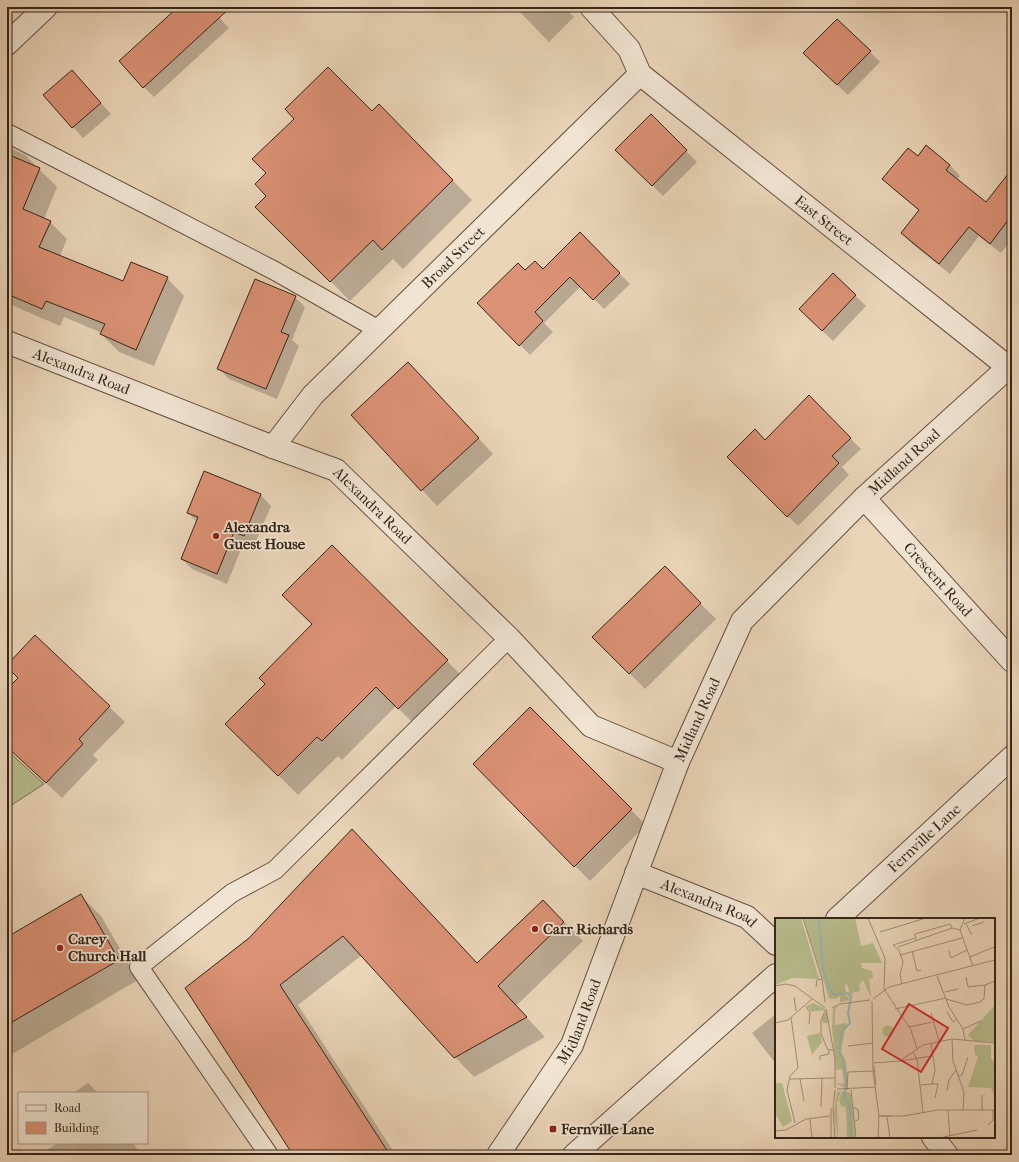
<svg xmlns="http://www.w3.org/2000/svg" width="1019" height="1162" font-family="'IM FELL French Canon',serif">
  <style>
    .green { fill: #b8bd8e; stroke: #767153 }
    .shadow { fill: #0003 }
    .building { fill: #db9175; stroke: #352518 }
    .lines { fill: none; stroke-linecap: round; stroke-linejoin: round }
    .service-casing { stroke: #625140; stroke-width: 20 }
    .minor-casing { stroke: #625140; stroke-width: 24 }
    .tertiary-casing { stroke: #625140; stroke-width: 24 }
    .service { stroke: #f1e4d2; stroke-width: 18 }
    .minor { stroke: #f1e4d2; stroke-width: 22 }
    .tertiary { stroke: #f1e4d2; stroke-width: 22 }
    .poi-dot { fill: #8f2418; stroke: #f1e4d2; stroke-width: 1.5 }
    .labels { text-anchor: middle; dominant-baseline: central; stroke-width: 3.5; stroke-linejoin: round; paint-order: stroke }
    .street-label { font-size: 15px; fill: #352518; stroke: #f1e4d2 }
    .poi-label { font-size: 15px; font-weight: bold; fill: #352518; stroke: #f1e4d2; text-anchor: start }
    .inset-river { fill: none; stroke: #99b8b6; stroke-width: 2 }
    .inset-road { fill: none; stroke: #a28f79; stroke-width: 1 }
    .view { fill: #d62828; fill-opacity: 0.15; stroke: #d62828; stroke-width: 2 }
    .inset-edge { fill: none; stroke: #352518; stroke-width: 2 }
  </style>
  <rect width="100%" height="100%" fill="#ead5b9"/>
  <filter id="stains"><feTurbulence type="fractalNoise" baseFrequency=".005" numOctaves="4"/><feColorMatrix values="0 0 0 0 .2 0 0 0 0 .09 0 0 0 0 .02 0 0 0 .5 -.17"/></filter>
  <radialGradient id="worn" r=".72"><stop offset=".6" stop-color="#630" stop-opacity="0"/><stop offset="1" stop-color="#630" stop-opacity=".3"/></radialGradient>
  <polygon class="green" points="7,750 44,784 7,808"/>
  <g class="shadow">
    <polygon points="179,7 209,7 229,28 154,97 144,87"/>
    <polygon points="515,7 564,7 574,17 549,42"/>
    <polygon points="870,52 880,62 848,95 815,64"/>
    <polygon points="82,82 111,114 83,138 45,95"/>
    <polygon points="379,106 472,200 403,269 393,259 350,301 257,207"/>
    <polygon points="651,116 697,162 663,196 617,150"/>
    <polygon points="7,141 14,150 25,155 57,187 44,219 50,222 67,239 60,256 124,282 167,278 184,296 154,366 119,352 101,334 102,333 64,317 60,326 7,303"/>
    <polygon points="918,157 950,165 960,176 957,180 986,203 1012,192 1012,239 1001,253 979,236 950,274 912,244 902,233 920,211 894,190 883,179"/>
    <polygon points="580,234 630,284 604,309 581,286 544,323 553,332 530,355 478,303 525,272 543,270"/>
    <polygon points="833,274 866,306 833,341 810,319"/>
    <polygon points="295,297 305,307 292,340 299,346 277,399 229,379 218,368"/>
    <polygon points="424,379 493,454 437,506 353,415"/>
    <polygon points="809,397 861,449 842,467 849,475 798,526 728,457 765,441"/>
    <polygon points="205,472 261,495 271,506 254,546 244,542 227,584 192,569 182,559 197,522 188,513"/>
    <polygon points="332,546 466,680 418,728 396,706 342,760 338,756 298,795 227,724 266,684 313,624"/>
    <polygon points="665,568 716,619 645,689 594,637"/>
    <polygon points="35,637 125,722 93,755 98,760 62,798 7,746 7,691 19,678"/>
    <polygon points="530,709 646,825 590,881 474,764"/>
    <polygon points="352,830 477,964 543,901 583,941 516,1006 545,1037 474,1077 455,1057 362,955 298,1005 396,1155 294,1155 250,939"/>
    <polygon points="80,895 101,916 138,980 7,1057 7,938"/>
    <polygon points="776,1014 776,1064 752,1033"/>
    <polygon points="88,1083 98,1093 73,1093"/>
    <polygon points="58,1143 133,1143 141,1155 39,1155"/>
    <polygon points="916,1149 921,1155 908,1155"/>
  </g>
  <g class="building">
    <polygon points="178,7 231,7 143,88 119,61"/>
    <polygon points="837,19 871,51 837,85 803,53"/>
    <polygon points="328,67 372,111 379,104 453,180 382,250 373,240 330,282 255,207 266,196 255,184 266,173 252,159 294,119 285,109"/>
    <polygon points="72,70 101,103 72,128 43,95"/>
    <polygon points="651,114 687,150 652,186 615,150"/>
    <polygon points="926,145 950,165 946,170 986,202 1012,169 1012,215 990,244 969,227 939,264 901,233 919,210 882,179 908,148 918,156"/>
    <polygon points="7,154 40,168 23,209 51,221 39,247 123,281 131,262 168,277 136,350 100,334 105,324 46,301 42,309 7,294"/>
    <polygon points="580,232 620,273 593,300 570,277 535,312 543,321 519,346 477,303 518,263 525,270 535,261 543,269"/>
    <polygon points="833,273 856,295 822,331 799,309"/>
    <polygon points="255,279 296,296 281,332 289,335 266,389 217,369"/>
    <polygon points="408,362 479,438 421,491 351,415"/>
    <polygon points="809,395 851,438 832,456 839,463 787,517 727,457 755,429 765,440"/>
    <polygon points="204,471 261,494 244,536 234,532 217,574 181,559 198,517 187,513"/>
    <polygon points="332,545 448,660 398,709 376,687 322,741 317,737 278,776 225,724 265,684 259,678 312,624 282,595"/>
    <polygon points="665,566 701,603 629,674 592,637"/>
    <polygon points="35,635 110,706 79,739 83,744 46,783 7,747 7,689 18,678 7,667 7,665"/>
    <polygon points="530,707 632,809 574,867 473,764"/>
    <polygon points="352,829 477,963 543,900 564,922 498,986 527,1017 454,1058 343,936 280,985 390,1155 293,1155 185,988 249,938"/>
    <polygon points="81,894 119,960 7,1025 7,937"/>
  </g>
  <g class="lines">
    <g class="service-casing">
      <g id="service">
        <polyline points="7,133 275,271 379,330"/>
        <polyline points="269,1155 139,967 232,893 275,870 509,638"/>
      </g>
    </g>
    <g class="minor-casing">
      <g id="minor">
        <path id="s1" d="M 591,7 L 629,49 L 640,74 L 1008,367"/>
        <polyline points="7,44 46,7"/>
        <path id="s2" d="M 273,447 L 313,395 L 640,74"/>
        <path id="s3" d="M 864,498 L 1012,661"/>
        <path id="s4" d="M 636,873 L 747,917 L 776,944"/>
        <path id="s5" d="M 837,919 L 1012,757"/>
        <polyline points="933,1137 947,1155"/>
        <polyline points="574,1155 776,975"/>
      </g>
    </g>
    <g class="tertiary-casing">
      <g id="tertiary">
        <path id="s6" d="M 7,342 L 273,447 L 336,470 L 509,638 L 591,726 L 678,762"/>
        <path id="s7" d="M 498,1155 L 572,1045 L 678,762 L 742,621 L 864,498 L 1012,364"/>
      </g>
    </g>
    <use href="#service" class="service"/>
    <use href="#minor" class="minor"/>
    <use href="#tertiary" class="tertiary"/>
  </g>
  <g class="poi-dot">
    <circle cx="216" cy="536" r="4"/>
    <circle cx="535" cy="929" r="4"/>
    <circle cx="60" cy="948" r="4"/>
    <rect x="549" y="1125" width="8" height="8" rx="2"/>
  </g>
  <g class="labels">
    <g class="street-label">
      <text stroke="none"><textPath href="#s1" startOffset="319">East Street</textPath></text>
      <text stroke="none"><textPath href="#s2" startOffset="262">Broad Street</textPath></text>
      <text stroke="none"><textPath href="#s6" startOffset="80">Alexandra Road</textPath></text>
      <text stroke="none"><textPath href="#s7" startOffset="817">Midland Road</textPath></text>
      <text stroke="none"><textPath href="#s6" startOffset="404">Alexandra Road</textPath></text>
      <text stroke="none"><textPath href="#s3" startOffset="110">Crescent Road</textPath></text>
      <text stroke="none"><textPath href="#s7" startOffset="481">Midland Road</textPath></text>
      <text stroke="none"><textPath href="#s5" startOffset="119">Fernville Lane</textPath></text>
      <text stroke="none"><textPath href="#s4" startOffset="79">Alexandra Road</textPath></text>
      <text stroke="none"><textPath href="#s7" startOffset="157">Midland Road</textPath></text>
    </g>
    <g class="poi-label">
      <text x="224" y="527">Alexandra<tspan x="224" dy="17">Guest House</tspan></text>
      <text x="543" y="929">Carr Richards</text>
      <text x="68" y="939">Carey<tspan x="68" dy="17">Church Hall</tspan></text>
      <text x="561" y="1129">Fernville Lane</text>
    </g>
  </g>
  <g transform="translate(775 918)">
    <rect width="220" height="220" fill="#ead5b9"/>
    <path d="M 0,0 L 26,0 L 44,61 L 17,60 L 0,67 ZM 28,0 L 80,0 L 86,28 L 98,25 L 107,45 L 86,45 L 87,50 L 97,53 L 98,60 L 94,61 L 96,79 L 88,62 L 84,67 L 85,73 L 77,75 L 78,78 L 76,79 L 72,66 L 70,67 L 71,76 L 75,82 L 65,84 L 65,78 L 60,81 L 54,80 ZM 38,85 L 50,91 L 54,105 L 48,105 L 47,102 L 49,92 L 36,94 L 32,88 ZM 63,87 L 60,92 L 60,107 L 71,105 L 66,134 L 71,143 L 72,171 L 61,165 L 68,166 L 69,164 L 67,151 L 61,152 L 57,110 L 58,91 ZM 220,87 L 220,124 L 199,123 L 193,117 ZM107.5 113a5.5 5.5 0 1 1 11 0a5.5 5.5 0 1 1-11 0ZM 45,115 L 47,124 L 37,137 L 32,118 ZM 199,127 L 216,127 L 216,140 L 220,144 L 220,179 L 216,170 L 193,169 L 203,139 L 200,137 ZM 0,165 L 7,165 L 17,203 L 8,209 L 0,195 ZM 66,173 L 62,184 L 63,220 L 59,195 L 62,174 ZM 67,173 L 74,174 L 76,177 L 80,220 L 72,220 L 71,189 L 66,188 L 64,182 Z" fill="#b8bd8e"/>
    <path d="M 69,182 L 76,186 L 77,220 L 75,220 L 74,187 Z" fill="#99b8b6"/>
    <path class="inset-river" d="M 44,0 L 48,52 L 55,71 L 59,77 L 73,75 L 76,80 L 73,95 L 75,105 L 67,113 L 64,131 L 72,158 L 69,181 L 74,185 L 75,192"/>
    <path class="inset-road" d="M 28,0 L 47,61 L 50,84M 93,0 L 110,40 L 109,71 L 136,112 L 142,131M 190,0 L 185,12 L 198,48M 189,6 L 205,0M 191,6 L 197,17M 197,8 L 209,4M 105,14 L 151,0M 141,22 L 140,16 L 175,6 L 177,10 L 185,12M 123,29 L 177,10M 137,33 L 142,53 L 146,52M 174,33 L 176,40 L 192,32M 125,37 L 187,20M 195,39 L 219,29 L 220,32M 162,58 L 174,89 L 188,111 L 190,122M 191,59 L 193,69 L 210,67M 127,66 L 125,57 L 128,44 L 124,32 L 118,27 L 140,20M 0,68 L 11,66 L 20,68 L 50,90M 41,69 L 42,62 L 47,61M 170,74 L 183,71M 19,79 L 21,93M 98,81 L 114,69 L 220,42M 171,81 L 192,87 L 205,84 L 209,81 L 210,67 L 220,63M 97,83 L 98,153 L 104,198 L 103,220M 31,88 L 35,95 L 34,106M 57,90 L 65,86 L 95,82M 51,91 L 60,141 L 60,170M 120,91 L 171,80M 172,94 L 178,104 L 182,101M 156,95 L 164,123M 49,96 L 46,102 L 46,116 L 53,132 L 59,132M 16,99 L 23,150 L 15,158 L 12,172 L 20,205M 0,105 L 13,102 L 37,81M 134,109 L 157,104M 188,111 L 206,103M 177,121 L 178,143 L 189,174 L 188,193M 73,128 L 98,125M 138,134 L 142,141 L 148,194M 45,142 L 45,138 L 54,136 L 54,133M 125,143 L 158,138M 98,145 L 125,143 L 148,127 L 177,121 L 220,125M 99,148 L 101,167M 184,158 L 187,157 L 193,139M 15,161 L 60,160M 25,161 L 29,183M 157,166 L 163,166 L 160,180M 146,167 L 157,166 L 160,152 L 156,125M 62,171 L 101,169M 72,172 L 73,154 L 98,153M 76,172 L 81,220M 172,173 L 174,162 L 181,152M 207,177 L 207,193M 46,189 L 47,160M 78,189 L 83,192 L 84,201 L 79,204M 56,190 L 56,220M 173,193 L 175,218M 104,198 L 128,198 L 163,192 L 220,192M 104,198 L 117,198M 112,199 L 115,220M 35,201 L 37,220M 213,207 L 218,202 L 218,192M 0,213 L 11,212 L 31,201 L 55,198M 169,219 L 202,212M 60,220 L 58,192 L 60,172"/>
    <path class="view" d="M 134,86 L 173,110 L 146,154 L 107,131 Z"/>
    <rect width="220" height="220" class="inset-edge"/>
  </g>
  <rect width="1019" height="1162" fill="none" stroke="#ead5b9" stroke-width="24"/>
  <rect x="8" y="8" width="1003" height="1146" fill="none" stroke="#352518" stroke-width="2"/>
  <rect x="12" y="12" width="995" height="1138" fill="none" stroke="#352518"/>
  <rect x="18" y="1092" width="130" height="52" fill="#f1e4d2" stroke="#a69888"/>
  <rect x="26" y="1105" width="20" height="6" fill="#f1e4d2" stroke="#a69888"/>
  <text x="54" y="1112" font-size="12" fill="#352518">Road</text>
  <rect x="26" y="1122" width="20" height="12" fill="#db9175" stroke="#a69888"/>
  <text x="54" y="1132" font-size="12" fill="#352518">Building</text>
  <rect width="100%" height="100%" filter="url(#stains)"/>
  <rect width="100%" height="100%" fill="url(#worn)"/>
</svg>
